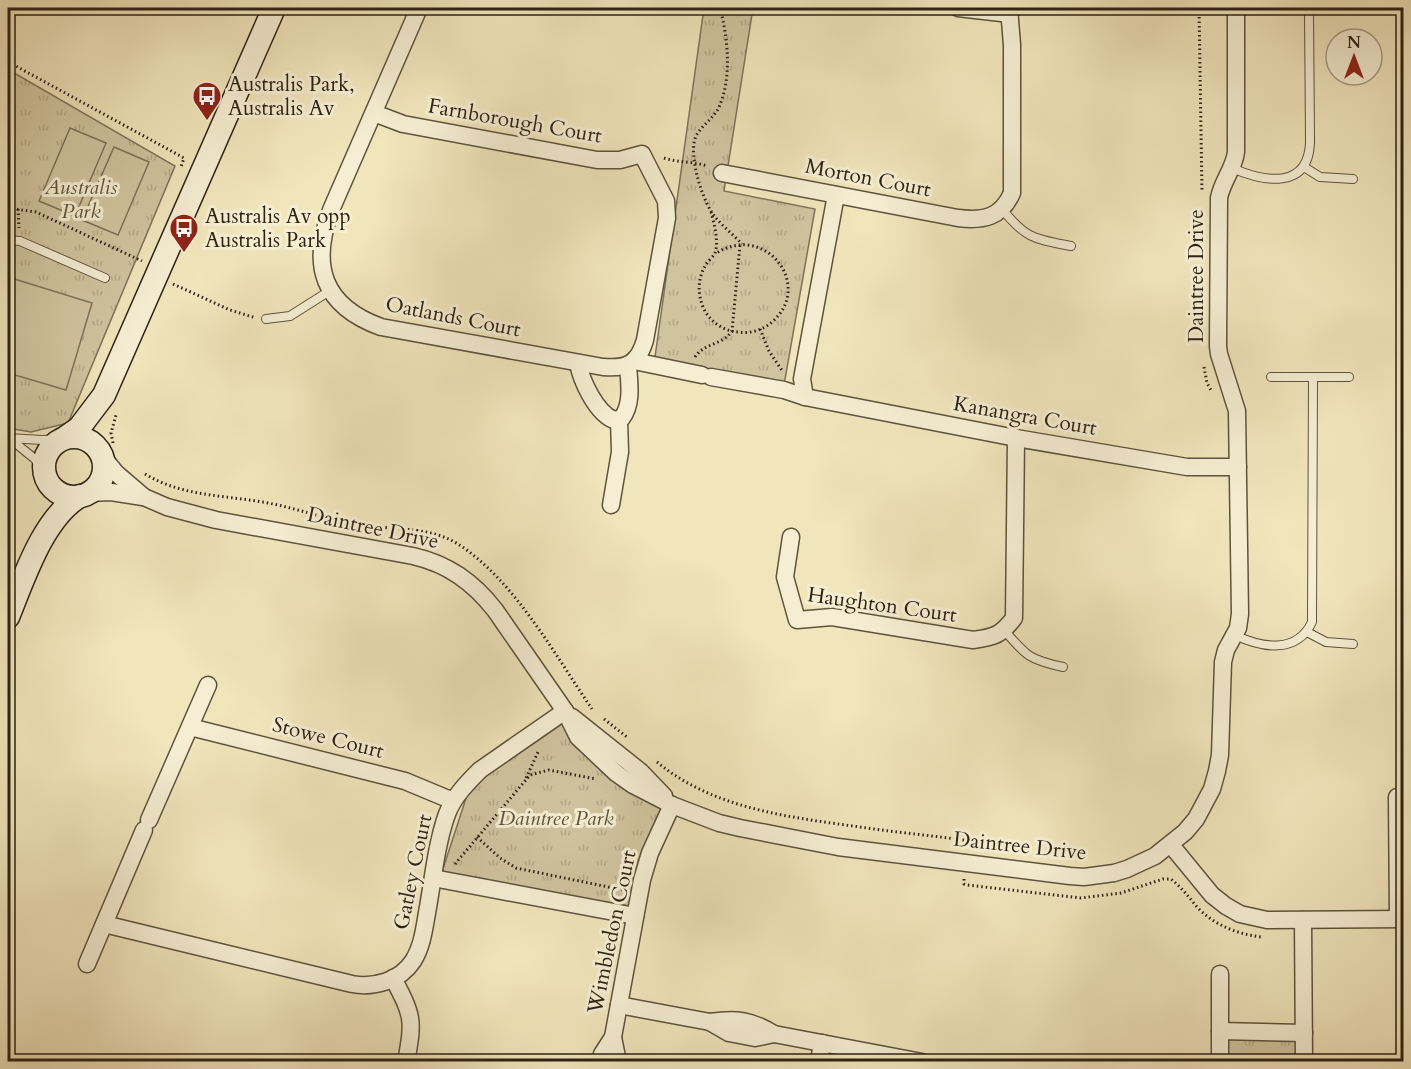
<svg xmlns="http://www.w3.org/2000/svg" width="1411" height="1069" font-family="Cardo,serif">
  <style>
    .grass { fill: url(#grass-tufts); stroke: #7e7359; stroke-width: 1.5 }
    .garden { fill: #d0c49f; stroke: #7e7359; stroke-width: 1.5 }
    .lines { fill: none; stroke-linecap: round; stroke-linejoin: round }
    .lane-casing { stroke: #5e533d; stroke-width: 10 }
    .street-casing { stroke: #5e533d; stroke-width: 19 }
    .secondary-casing { stroke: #2d2213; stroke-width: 25 }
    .path { stroke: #2d2213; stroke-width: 3; stroke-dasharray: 1.5 3; stroke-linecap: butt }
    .lane { stroke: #f6eed3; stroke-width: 8 }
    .street { stroke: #f6eed3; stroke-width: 16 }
    .secondary { stroke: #f6eed3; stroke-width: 22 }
    .labels { text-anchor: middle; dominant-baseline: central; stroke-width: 6; stroke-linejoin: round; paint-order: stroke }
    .poi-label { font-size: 21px; fill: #2d2213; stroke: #f6eed3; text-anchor: start }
    .street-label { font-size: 21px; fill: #2d2213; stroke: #f6eed3 }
    .park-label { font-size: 21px; font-style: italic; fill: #5e533d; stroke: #f6eed3 }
  </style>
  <defs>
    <pattern id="grass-tufts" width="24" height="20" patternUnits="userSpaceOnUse" patternTransform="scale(1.5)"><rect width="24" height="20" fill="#d0c49f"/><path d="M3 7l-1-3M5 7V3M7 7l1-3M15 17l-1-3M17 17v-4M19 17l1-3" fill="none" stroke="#b3a888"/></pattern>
  </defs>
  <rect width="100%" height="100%" fill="#f1e5bc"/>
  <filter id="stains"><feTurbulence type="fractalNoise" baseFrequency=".00333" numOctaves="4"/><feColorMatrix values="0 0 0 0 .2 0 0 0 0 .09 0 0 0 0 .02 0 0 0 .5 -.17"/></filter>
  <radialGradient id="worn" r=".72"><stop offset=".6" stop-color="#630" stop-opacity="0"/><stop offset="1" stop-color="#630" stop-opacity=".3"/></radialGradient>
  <g class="grass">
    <polygon points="704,8 753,8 724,191 815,209 784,385 655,357"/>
    <polygon points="8,66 14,73 175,166 68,423 31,432 8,428"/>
    <polygon points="562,724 663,809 628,906 441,875 470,786"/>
    <polygon points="1220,1031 1304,1033 1304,1061 1220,1061"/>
  </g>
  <g class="garden">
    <polygon points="70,128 106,143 75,216 39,201"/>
    <polygon points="114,147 149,162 118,235 82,220"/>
    <polygon points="8,277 92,303 66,390 8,373"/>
  </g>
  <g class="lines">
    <g class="lane-casing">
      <g id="lane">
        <polyline points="1304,167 1320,177 1353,179"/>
        <path d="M 1232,168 C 1264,182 1308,190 1310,143 L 1309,8"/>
        <path d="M 1002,209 C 1026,239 1035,239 1071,246"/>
        <polyline points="8,240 20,241 105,278"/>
        <polyline points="266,319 290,316 331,290"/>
        <polyline points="1271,377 1349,377"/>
        <polyline points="8,438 42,440 62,439"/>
        <polyline points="9,438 35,459 44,473"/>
        <path d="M 1005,631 C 1026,656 1030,660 1063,667"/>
        <polyline points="1307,632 1326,642 1353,644"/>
        <path d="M 1235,635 C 1262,648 1297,654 1312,622 L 1313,377"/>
      </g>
    </g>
    <g class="street-casing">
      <g id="street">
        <polyline points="958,8 1010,14"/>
        <path d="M 374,113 L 403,124 L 597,160 L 620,160 L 642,154 L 666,201 L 667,218 L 645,340 C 638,364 627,369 603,367 L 381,327 C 323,306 310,266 331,210 L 419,8"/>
        <path d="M 722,173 L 958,218 C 983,221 1001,218 1012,193 L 1012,45 L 1009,8"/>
        <polyline points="634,361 702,375"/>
        <path d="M 578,363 C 581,380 596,413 614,420 L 622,418 C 633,403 629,382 628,365"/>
        <polyline points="711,377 784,390 805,397 1016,438 1187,467 1238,467"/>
        <polyline points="805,397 802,379 836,195"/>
        <path d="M 103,457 L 116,473 L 144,497 L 167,507 L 216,520 L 413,556 C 448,564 473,582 495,610 L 565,711 L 578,737 L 616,773 L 633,785 L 672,805 L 719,823 L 740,828 L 838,847 L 1070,876 L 1084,877 L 1114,873 L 1127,869 L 1155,856 L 1185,832 L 1196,819 L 1212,789 L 1217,771 L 1220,755 L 1223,662 L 1226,650 L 1238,628 L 1240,614 L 1237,411 L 1219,354 L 1218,346 L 1219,198 C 1222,181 1234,169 1236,152 L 1236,8"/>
        <polyline points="89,493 111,492 143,497"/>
        <polyline points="611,505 620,452 619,420"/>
        <path d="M 791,537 L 785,577 L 797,620 L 832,617 L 973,640 C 995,637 1001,635 1014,618 L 1016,438"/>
        <polyline points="572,717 641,772 664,796"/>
        <polyline points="190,727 405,781 453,801"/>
        <polyline points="1397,797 1398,919"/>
        <polyline points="149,820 208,685"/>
        <polyline points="1171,845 1212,895 1226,906 1240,914 1267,920 1404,919"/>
        <polyline points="433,878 635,916"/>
        <polyline points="1303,920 1304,1062"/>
        <path d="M 104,924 L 352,984 C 374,988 400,981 413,961 C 422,947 424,930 427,913 C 433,880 436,845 447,814 C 454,796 467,783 480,770 L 565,711"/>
        <polyline points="87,964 144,830"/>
        <polyline points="1220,974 1220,1062"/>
        <path d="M 393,978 C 413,1016 414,1019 406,1062"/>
        <polyline points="619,1005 710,1022 729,1033 755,1038 774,1034 922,1062"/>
        <path d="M 710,1022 C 737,1018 751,1020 774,1034"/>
        <polyline points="1220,1031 1304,1033"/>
        <polyline points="613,1037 617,1057 616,1062"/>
        <polyline points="601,1062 602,1054 613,1037 642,880 650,853 672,805"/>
        <polyline points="819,1062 822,1043"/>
      </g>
    </g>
    <g class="secondary-casing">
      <g id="secondary">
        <circle cx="74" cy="467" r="30"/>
        <polyline points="66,437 79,428 104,395 274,8"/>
        <path d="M 8,617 C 24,578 43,518 80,496"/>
      </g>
    </g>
    <g class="path">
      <path d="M 720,8 C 728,38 732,78 719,107 C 714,118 702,125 696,136 C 688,154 701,195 711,211 C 717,222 733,234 742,244"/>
      <polyline points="1199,8 1202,192"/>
      <polyline points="8,56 14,65 184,158 181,167"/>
      <path d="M 664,158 C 679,163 693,161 707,166"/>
      <polyline points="8,208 36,212 142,261"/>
      <polyline points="18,209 19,228"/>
      <path d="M 711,212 C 714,223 719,241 715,253 C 714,256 709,260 707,263 C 698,276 697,292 703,307 C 709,321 723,331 738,332 C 750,334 763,330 772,322 C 815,285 764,221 715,254"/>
      <polyline points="173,284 230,310 256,318"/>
      <polyline points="760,329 769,351 783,372"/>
      <path d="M 695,357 C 704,343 723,345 732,331 L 740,245"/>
      <polyline points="1204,367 1207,383 1212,392"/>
      <polyline points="113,443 111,433 116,415"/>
      <path d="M 145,474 C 183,497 226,495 268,503 C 295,508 320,517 347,523 C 383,531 426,524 458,544 C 514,580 555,655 592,709"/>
      <polyline points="604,719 627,737"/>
      <path d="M 657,762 C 717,812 799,818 874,829 C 910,834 947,837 983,843 C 996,845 1007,849 1019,851"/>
      <polyline points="526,778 539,750"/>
      <polyline points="477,837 500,858 516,868 623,890"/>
      <polyline points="455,864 530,775 549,770 596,779"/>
      <path d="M 964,879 L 964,884 L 967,885 L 1081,898 L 1121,893 L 1163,879 L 1171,879 C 1181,887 1189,897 1197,907 C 1214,925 1237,934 1261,937"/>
    </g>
    <use href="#lane" class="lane"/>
    <use href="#street" class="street"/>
    <use href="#secondary" class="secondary"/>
  </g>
  <defs>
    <g id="bus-pin" transform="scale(1.5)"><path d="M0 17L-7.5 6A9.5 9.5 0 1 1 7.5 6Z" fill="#8f2418" stroke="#f6eed3"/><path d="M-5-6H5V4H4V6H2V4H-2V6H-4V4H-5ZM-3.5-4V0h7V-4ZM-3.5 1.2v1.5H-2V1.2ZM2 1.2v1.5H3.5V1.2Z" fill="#fff"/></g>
  </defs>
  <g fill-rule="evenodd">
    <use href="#bus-pin" x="207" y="96"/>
    <use href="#bus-pin" x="184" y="228"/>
  </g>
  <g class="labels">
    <g class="poi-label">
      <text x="228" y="84">Australis Park,<tspan x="228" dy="24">Australis Av</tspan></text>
      <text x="205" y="216">Australis Av opp<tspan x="205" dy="24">Australis Park</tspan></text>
    </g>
    <g class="street-label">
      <text transform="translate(515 121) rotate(10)">Farnborough Court</text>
      <text transform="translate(868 178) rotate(11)">Morton Court</text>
      <text transform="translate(1196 276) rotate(-90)">Daintree Drive</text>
      <text transform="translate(453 317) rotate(11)">Oatlands Court</text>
      <text transform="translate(1025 416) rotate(10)">Kanangra Court</text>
      <text transform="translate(373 528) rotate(12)">Daintree Drive</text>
      <text transform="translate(882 605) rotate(8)">Haughton Court</text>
      <text transform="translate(328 738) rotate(14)">Stowe Court</text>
      <text transform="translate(1020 846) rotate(6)">Daintree Drive</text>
      <text transform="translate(413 872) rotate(-78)">Gatley Court</text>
      <text transform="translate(612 932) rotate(-78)">Wimbledon Court</text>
    </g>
    <g class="park-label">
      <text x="81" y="187">Australis<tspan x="81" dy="24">Park</tspan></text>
      <text x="556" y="818">Daintree Park</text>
    </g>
  </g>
  <rect width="1411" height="1069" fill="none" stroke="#f1e5bc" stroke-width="30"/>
  <rect x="9" y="9" width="1393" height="1051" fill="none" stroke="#2d2213" stroke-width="3"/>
  <rect x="15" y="15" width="1381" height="1039" fill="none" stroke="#2d2213" stroke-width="1.5"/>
  <g transform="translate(1354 57)"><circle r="28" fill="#f6eed3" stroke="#a69c86" stroke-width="1.5"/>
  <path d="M0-4.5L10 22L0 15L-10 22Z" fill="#8f2418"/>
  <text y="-9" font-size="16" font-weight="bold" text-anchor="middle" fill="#2d2213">N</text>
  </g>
  <rect width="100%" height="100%" filter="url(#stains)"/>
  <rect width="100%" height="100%" fill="url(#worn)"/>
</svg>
